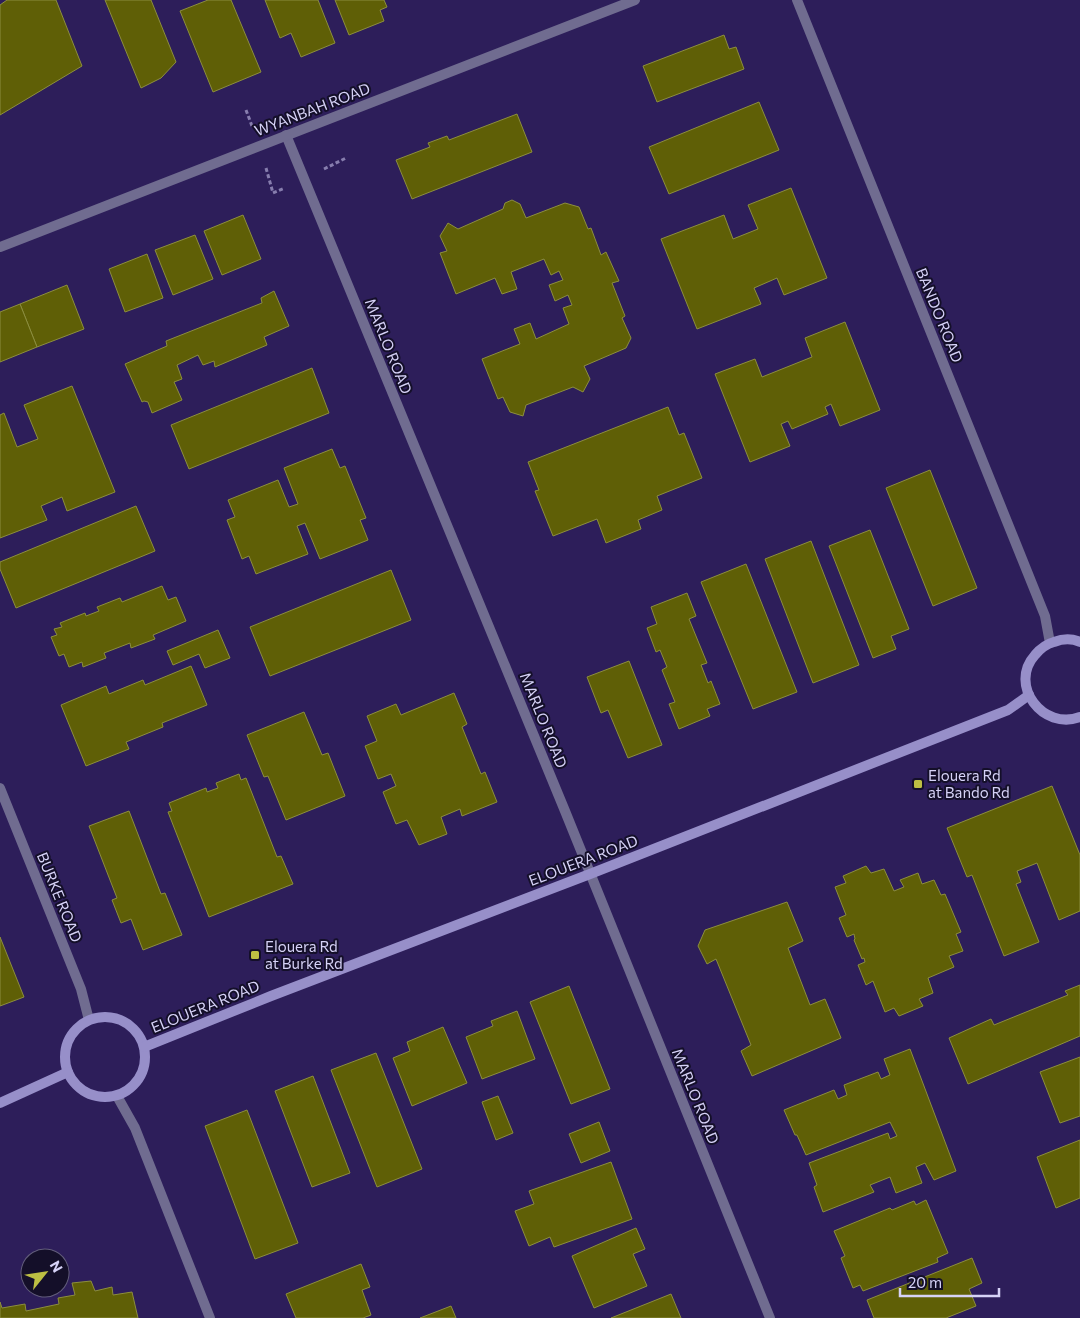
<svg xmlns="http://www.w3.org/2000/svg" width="1080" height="1318" font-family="Commissioner,sans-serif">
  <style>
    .building { fill: #5f5f06; stroke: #8c8e3e }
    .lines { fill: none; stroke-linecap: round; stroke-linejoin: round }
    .path { stroke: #877eae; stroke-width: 3; stroke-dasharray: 4 2.5; stroke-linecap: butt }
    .street { stroke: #706c90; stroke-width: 10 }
    .secondary { stroke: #978fc9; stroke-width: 10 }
    .poi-dot { fill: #bdbf43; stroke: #140f29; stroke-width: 2 }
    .labels { text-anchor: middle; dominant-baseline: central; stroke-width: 4; stroke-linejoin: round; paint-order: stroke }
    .street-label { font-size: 15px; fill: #d6d2f7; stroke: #140f29 }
    .poi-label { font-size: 15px; fill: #d6d2f7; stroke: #140f29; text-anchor: start }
  </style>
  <rect width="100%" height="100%" fill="#2d1e5a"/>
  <g class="building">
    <polygon points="7,0 56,0 82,66 0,115 0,5"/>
    <polygon points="105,0 151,0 176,62 161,78 141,88"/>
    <polygon points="208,0 231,0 261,72 213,92 180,11"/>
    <polygon points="265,0 318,0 335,43 301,57 291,33 280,38"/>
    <polygon points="335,0 384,0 387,7 380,10 384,21 349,35"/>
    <polygon points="724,35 729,49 736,47 744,69 657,102 643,66"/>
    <polygon points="759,102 779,150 669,194 649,147"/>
    <polygon points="517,114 532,152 412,199 396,160 430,147 428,143 447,136 449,140"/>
    <polygon points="791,188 827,278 784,295 777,278 754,288 761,304 697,329 661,239 724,215 733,239 758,229 748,205"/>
    <polygon points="512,200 520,204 526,218 565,203 579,207 588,229 591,228 601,255 606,252 619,281 612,283 625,316 622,318 631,338 626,348 584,366 590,379 583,392 573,387 526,405 523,416 510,412 503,397 498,399 482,359 520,344 514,329 530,323 536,339 569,324 563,308 572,305 568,295 555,301 549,285 563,280 559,271 551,275 544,259 511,272 517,289 502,294 495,278 456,294 440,253 447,251 440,236 448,223 458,229 503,209 505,203"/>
    <polygon points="243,215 261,259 222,275 204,231"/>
    <polygon points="195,235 213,279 173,295 155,250"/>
    <polygon points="147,254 163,298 125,312 109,269"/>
    <polygon points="67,285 84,329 37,347 20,304"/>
    <polygon points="274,291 289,326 264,337 267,345 215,367 214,361 203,365 198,355 177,365 182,379 174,382 182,400 152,413 148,402 144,401 142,402 125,364 167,346 166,341 262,303 261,298"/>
    <polygon points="20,304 37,347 0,362 0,312"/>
    <polygon points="845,322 880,410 840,426 831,404 825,407 828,414 792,429 788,421 781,424 790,446 750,462 715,374 755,359 762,377 812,357 805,338"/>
    <polygon points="312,368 329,413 189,469 171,425"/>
    <polygon points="72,386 115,492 67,511 62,497 41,506 47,520 0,538 0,415 4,413 17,447 38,439 24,405"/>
    <polygon points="668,407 679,435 684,433 702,478 657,496 662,510 638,520 641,529 606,543 597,519 553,536 535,491 539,490 528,462"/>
    <polygon points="332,449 340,468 345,466 366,518 360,520 368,540 320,559 305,523 297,526 308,554 256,574 249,556 242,559 227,520 235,517 228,500 278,480 289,507 298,504 284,468"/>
    <polygon points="930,470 977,588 933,606 886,488"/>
    <polygon points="136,506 155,551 16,608 0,569 0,562"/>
    <polygon points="870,530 909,629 891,636 896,649 873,658 829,546"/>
    <polygon points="811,541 859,665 813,683 765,559"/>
    <polygon points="746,564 797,692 753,709 701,582"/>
    <polygon points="391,570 411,620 270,676 250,627"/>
    <polygon points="162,586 168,600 176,597 186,621 153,635 155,639 131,648 130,643 104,653 106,658 83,667 82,662 69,667 64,654 59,656 51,637 57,635 54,629 62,627 60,623 85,613 86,616 99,611 97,607 120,598 122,602"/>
    <polygon points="687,593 696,616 689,619 707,663 701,665 708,683 711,681 720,704 707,709 710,716 679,729 669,704 675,702 662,670 667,667 660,650 656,652 647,628 657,624 651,607"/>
    <polygon points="218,630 230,658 205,668 199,654 173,665 167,651"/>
    <polygon points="629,661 662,745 628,758 608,710 601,713 587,677"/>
    <polygon points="191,666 207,705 162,723 163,727 126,742 129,749 86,766 61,705 106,686 109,694 143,680 145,685"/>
    <polygon points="454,693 467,724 462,727 481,774 485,772 497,802 462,816 460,809 441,817 447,834 419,845 407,820 396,824 383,792 396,786 391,774 378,779 365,746 377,741 367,716 396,704 401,715"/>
    <polygon points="304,712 322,755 328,753 345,796 286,820 268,776 264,777 247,735"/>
    <polygon points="239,774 241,780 246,778 277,857 281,856 293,884 209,917 168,812 172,811 169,803 206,788 207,792 218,788 216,783"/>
    <polygon points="1052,786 1080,855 1080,911 1059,920 1037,863 1017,871 1021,882 1016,884 1039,942 1004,956 972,875 967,877 947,828"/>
    <polygon points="129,811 161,894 165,893 182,935 143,950 131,919 121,923 112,900 117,898 89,826"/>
    <polygon points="866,866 871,873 884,869 894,891 904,887 900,880 918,873 922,884 934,880 941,895 945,894 961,932 956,934 963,951 949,956 954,967 928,978 933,993 919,999 923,1006 899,1016 894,1008 885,1012 873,981 866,985 858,965 865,962 864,958 862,959 854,940 855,939 854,934 847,937 839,918 846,915 835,887 846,883 843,876"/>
    <polygon points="787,902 803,941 788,948 810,1005 825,999 841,1038 752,1076 741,1051 751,1045 716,959 707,964 698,946 705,930"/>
    <polygon points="0,937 24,997 0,1006"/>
    <polygon points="1080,985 1080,1036 968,1084 949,1038 991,1019 994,1025 1068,995 1065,991"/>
    <polygon points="569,986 610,1089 571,1104 530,1002"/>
    <polygon points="517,1011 535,1059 482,1079 466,1037 493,1026 491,1021"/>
    <polygon points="443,1027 467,1083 412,1106 393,1058 410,1051 407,1042"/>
    <polygon points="910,1049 956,1171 934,1180 925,1163 916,1167 922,1183 896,1193 890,1177 870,1185 874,1192 823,1212 814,1187 817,1185 809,1163 888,1133 890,1139 897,1136 890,1122 806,1155 797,1135 795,1135 784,1110 834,1090 838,1099 847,1095 844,1085 878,1072 881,1079 890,1075 884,1059"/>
    <polygon points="376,1053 422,1169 377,1187 331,1070"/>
    <polygon points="1080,1057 1080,1116 1060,1123 1040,1072"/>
    <polygon points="313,1076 350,1173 312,1187 275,1091"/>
    <polygon points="498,1096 513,1133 496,1140 482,1102"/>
    <polygon points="247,1110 298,1243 255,1259 205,1126"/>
    <polygon points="599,1122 610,1151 581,1163 569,1134"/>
    <polygon points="1080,1140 1080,1198 1056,1208 1037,1157"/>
    <polygon points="611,1162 632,1219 554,1247 550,1237 529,1246 515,1211 534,1204 529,1191"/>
    <polygon points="926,1200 948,1253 937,1258 938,1262 863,1291 860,1285 853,1288 841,1258 845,1256 834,1231 890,1208 892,1210 914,1201 916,1205"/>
    <polygon points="636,1228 645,1249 633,1254 647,1286 594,1308 572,1256"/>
    <polygon points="972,1258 982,1283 969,1289 976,1306 946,1318 874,1318 867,1300"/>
    <polygon points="361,1264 370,1287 362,1290 371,1315 363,1318 296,1318 286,1294"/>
    <polygon points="91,1281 95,1291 112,1287 113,1295 132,1292 138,1318 0,1318 0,1302 2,1308 25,1304 26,1311 59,1304 58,1298 75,1295 72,1283"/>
    <polygon points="671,1294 681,1318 611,1318"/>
    <polygon points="451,1306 456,1318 420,1318"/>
  </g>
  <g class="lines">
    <g class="path">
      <polyline points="246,110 252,126"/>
      <polyline points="266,168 273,193 285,188"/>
      <polyline points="324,169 346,158"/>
    </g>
    <g class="street">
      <polyline points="797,0 1045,616 1050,643"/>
      <polyline points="286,135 565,811 770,1318"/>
      <polyline points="0,247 635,0"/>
      <polyline points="0,788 81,989 89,1020"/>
      <polyline points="117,1096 135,1128 210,1318"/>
    </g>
    <g class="secondary">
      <path d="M 1080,642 C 1071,638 1062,639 1054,642 C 1046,644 1040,649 1035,655 C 1008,685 1043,731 1080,717"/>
      <circle cx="105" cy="1057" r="40"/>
      <polyline points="144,1047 271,996 590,874 1008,710 1029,695"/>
      <polyline points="0,1103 68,1072"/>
    </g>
  </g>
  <g class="poi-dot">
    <rect x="913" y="779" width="10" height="10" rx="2.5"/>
    <rect x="250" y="950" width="10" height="10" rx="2.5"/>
  </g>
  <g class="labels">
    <g class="street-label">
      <text transform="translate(312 109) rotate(-21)">WYANBAH ROAD</text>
      <text transform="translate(940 315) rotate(68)">BANDO ROAD</text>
      <text transform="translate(389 346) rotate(68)">MARLO ROAD</text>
      <text transform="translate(544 720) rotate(68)">MARLO ROAD</text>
      <text transform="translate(583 860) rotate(-21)">ELOUERA ROAD</text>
      <text transform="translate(60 897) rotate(68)">BURKE ROAD</text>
      <text transform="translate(205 1006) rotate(-22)">ELOUERA ROAD</text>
      <text transform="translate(696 1096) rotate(68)">MARLO ROAD</text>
    </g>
    <g class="poi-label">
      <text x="928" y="775">Elouera Rd<tspan x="928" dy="17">at Bando Rd</tspan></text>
      <text x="265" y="946">Elouera Rd<tspan x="265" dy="17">at Burke Rd</tspan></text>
    </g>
  </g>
  <g transform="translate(45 1273) rotate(60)"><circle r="24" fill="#140f29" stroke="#625d7b"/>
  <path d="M0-4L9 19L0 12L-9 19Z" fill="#bdbf43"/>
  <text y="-8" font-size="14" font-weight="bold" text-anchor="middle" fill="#d6d2f7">N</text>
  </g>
  <path d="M900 1288v8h99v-8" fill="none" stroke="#d6d2f7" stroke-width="2.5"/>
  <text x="908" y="1288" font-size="15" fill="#d6d2f7" stroke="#140f29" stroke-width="4" paint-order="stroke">20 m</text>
</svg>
